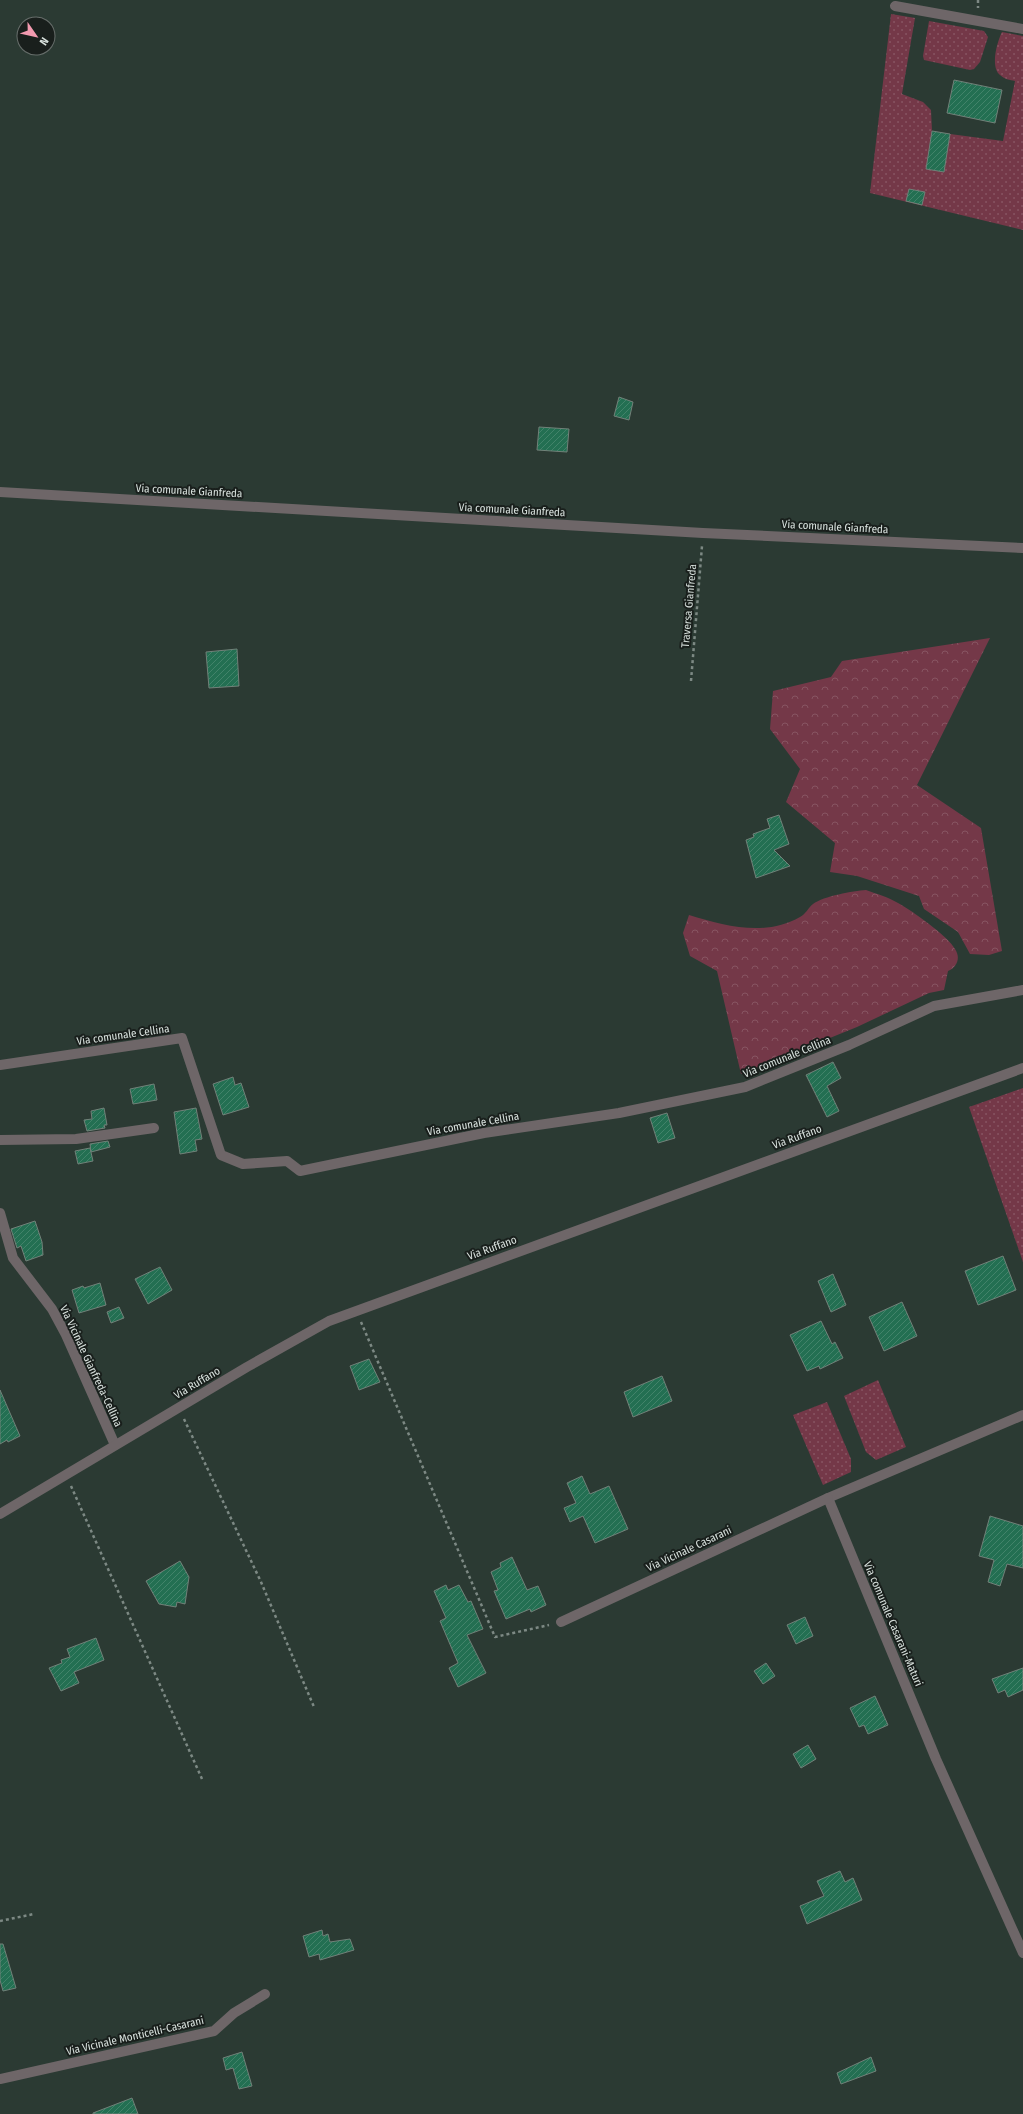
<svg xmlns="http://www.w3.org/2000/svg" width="1023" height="2114" font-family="'Fira Sans Condensed',sans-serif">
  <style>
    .forest { fill: url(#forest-crowns) }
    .garden { fill: url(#garden-dots) }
    .building { fill: url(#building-hatch); stroke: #718179 }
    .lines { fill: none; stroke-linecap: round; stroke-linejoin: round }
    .path { stroke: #7d8984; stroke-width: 2.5; stroke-dasharray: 3 3; stroke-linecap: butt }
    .minor { stroke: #6e6668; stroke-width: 10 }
    .tertiary { stroke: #6e6668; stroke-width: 10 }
    .labels { text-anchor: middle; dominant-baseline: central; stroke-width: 4; stroke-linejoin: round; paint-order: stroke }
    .street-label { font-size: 11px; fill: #d9e2de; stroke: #191f1c }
  </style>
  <defs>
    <pattern id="forest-crowns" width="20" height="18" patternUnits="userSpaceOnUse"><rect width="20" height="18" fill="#743848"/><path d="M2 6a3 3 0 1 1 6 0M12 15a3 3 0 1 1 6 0" fill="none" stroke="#875462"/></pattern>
    <pattern id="garden-dots" width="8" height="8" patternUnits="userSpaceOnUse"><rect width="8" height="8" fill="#743848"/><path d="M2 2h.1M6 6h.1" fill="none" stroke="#875462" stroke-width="1.8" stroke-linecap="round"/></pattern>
    <pattern id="building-hatch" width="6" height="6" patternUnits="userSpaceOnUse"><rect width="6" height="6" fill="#236f52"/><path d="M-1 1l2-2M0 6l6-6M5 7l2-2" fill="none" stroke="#42836a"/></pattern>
  </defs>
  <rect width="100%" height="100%" fill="#2b3a33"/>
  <g class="forest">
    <polygon points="990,638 917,785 981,828 1002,951 989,955 970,954 958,932 924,909 919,896 857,876 830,872 835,843 786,802 800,769 770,729 773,691 831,677 842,661"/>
    <path d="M 866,890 C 877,894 888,897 898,903 C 911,910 948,936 955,949 C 961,958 957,967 948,971 L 944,990 L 929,993 L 857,1027 L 741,1074 L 717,971 L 690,956 L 683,933 L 689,915 C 725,926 765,937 800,917 C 806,914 808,908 813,904 C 824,896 853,891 866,890 Z"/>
  </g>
  <g class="garden">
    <path d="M 891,14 L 915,18 L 902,94 L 923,102 L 931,110 L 932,131 L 926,169 L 944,171 L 950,134 L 1003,141 L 1015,81 C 1010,80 1004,79 1000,75 C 990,67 997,42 1002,32 L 1023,36 L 1023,230 L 870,193 Z"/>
    <polygon points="929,21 984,31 988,37 980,62 974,69 970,70 924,60 923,56"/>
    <polygon points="1023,1088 1023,1262 969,1107"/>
    <polygon points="878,1380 906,1447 876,1460 866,1452 844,1396"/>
    <polygon points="827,1402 851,1459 851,1472 823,1485 793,1415"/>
  </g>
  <g class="building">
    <polygon points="954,80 1002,90 995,123 947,113"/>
    <polygon points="932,131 950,134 944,172 926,169"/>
    <polygon points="909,189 925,192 922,205 906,201"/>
    <polygon points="619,397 633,402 629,420 614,416"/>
    <polygon points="539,427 569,429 567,452 537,450"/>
    <polygon points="237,649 239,686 209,688 206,652"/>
    <polygon points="779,815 789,844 774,850 790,866 756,878 746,840 754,837 753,834 770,828 767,819"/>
    <polygon points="833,1062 841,1078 827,1086 839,1111 827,1117 806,1075"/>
    <polygon points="233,1077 235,1085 241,1083 249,1107 223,1115 213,1084"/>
    <polygon points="154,1084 157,1100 133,1104 130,1089"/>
    <polygon points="104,1108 107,1125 104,1125 105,1128 87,1131 84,1120 92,1119 91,1111"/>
    <polygon points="196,1108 202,1139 195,1140 197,1151 180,1154 174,1112"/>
    <polygon points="667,1113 675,1138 658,1143 650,1118"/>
    <polygon points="108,1141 110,1147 91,1152 90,1144"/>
    <polygon points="90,1148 93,1161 78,1164 75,1151"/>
    <polygon points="35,1221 42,1242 43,1255 26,1261 21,1246 17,1248 11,1229"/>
    <polygon points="1003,1256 1016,1290 978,1305 965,1271"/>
    <polygon points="160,1267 172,1290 148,1304 135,1279"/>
    <polygon points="833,1274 846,1305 831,1312 818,1281"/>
    <polygon points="100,1283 106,1305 79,1313 72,1290 83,1286 84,1288"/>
    <polygon points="902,1302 917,1336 884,1351 869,1317"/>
    <polygon points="119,1307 124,1318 111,1323 107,1312"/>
    <polygon points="821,1321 832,1344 835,1342 843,1358 820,1369 819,1366 807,1371 790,1335"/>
    <polygon points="369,1359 380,1382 359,1390 350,1366"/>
    <polygon points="662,1376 672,1401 633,1417 624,1392"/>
    <polygon points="0,1390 20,1436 8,1442 7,1440 0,1444"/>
    <polygon points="582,1476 590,1494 609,1486 628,1529 595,1543 583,1516 570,1522 564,1508 576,1503 567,1483"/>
    <polygon points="990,1516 1023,1526 1023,1568 1007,1564 1000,1586 988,1582 994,1560 979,1556"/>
    <polygon points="512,1557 527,1590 538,1586 546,1605 531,1612 530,1609 506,1619 494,1591 498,1590 491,1572 501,1567 500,1563"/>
    <polygon points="180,1561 189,1577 185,1604 177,1602 176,1607 159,1604 146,1581"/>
    <polygon points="446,1585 448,1590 459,1585 468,1602 471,1601 483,1629 467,1635 486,1673 458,1687 449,1668 458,1663 440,1621 446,1618 434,1591"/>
    <polygon points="805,1617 813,1636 796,1644 787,1625"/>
    <polygon points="96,1638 104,1660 74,1672 79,1683 61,1691 49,1668 62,1663 61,1660 70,1657 67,1649"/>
    <polygon points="766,1663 775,1676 763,1684 754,1671"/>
    <polygon points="1023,1668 1023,1690 1008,1697 1005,1690 998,1693 992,1679"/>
    <polygon points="875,1696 888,1725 868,1734 864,1725 859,1727 850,1708"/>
    <polygon points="808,1745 816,1759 801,1768 793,1754"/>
    <polygon points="840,1871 845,1882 853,1878 862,1900 807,1924 800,1906 824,1896 817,1881"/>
    <polygon points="322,1930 323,1936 328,1934 330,1942 350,1939 354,1950 320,1960 319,1954 309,1957 303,1936"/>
    <polygon points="0,1944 3,1944 16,1988 3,1991 0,1980"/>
    <polygon points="242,2052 252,2086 239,2089 233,2068 226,2070 223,2058"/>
    <polygon points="871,2057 876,2071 841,2084 837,2073"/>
    <polygon points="132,2098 138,2114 93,2114 93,2113"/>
  </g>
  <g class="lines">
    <g class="path">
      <polyline points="978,0 978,8"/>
      <polyline points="691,681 702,546"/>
      <polyline points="361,1322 495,1637 549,1625"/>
      <polyline points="184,1419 261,1582 314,1707"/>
      <polyline points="71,1486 202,1779"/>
      <polyline points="0,1921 34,1914"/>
    </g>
    <g class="minor">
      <polyline points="895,6 1023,29"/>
      <polyline points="0,492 703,533 1023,548"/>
      <polyline points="0,1065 182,1038 221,1155 243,1164 287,1161 300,1171 484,1133 619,1113 745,1087 849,1045 934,1006 1023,990"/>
      <polyline points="0,1140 76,1139 154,1128"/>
      <polyline points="0,1213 13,1258 52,1309 66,1335 115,1445"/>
      <polyline points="1023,1415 828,1498 936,1759 1023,1953"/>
      <polyline points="561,1622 828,1498"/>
      <polyline points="0,2079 214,2031 234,2013 265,1994"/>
    </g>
    <polyline class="tertiary" points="0,1514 247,1367 329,1321 1023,1068"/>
  </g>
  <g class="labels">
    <g class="street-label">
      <text transform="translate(189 491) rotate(3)">Via comunale Gianfreda</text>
      <text transform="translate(512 510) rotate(3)">Via comunale Gianfreda</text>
      <text transform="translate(835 527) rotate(3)">Via comunale Gianfreda</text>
      <text transform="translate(689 606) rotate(-85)">Traversa Gianfreda</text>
      <text transform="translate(123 1035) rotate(-8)">Via comunale Cellina</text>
      <text transform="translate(787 1057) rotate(-22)">Via comunale Cellina</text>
      <text transform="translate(473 1124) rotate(-10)">Via comunale Cellina</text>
      <text transform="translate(797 1137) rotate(-20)">Via Ruffano</text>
      <text transform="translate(492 1248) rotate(-20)">Via Ruffano</text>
      <text transform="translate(91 1366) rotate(65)">Via Vicinale Gianfreda-Cellina</text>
      <text transform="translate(197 1383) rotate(-31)">Via Ruffano</text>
      <text transform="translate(689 1549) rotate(-25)">Via Vicinale Casarani</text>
      <text transform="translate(893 1624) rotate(67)">Via comunale Casarani-Maturi</text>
      <text transform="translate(135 2036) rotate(-13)">Via Vicinale Monticelli-Casarani</text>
    </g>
  </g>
  <g transform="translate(36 36) rotate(124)"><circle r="19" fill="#191f1c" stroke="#666d6a"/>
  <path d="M0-3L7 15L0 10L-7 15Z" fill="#f29aaf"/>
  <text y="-6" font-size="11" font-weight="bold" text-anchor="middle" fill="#d9e2de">N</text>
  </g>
</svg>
